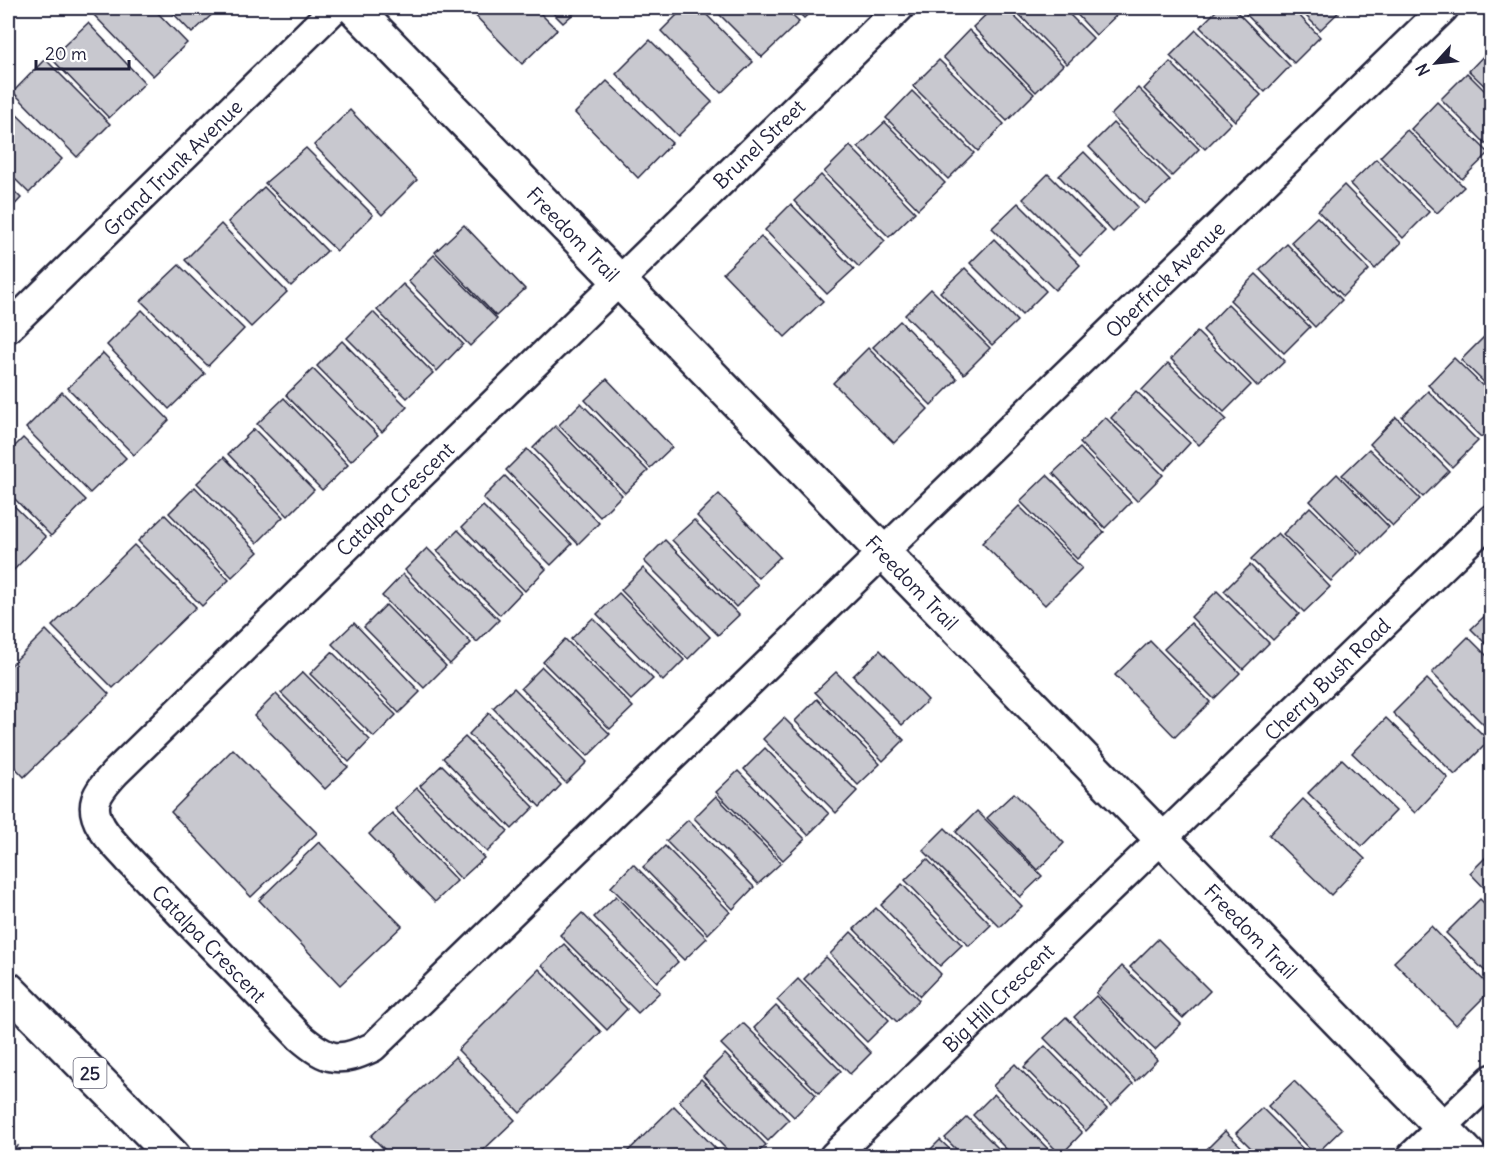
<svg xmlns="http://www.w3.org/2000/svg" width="1499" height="1164" font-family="Delius,sans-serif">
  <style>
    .building { fill: #c8c8cf; stroke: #22223b; stroke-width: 1.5 }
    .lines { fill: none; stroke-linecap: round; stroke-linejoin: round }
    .minor-casing { stroke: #22223b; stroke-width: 33 }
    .tertiary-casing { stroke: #22223b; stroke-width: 38 }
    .primary-casing { stroke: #22223b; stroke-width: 38 }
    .path { stroke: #22223b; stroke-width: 4; stroke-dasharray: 1.5 4.5; stroke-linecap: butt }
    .minor { stroke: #fff; stroke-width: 28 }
    .tertiary { stroke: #fff; stroke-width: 33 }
    .primary { stroke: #fff; stroke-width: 33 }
    .labels { text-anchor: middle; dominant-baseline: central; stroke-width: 4.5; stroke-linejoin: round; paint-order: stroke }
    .shield { fill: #fff; stroke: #646476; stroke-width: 1.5 }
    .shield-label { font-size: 18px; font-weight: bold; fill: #22223b }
    .street-label { font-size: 20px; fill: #22223b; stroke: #fff }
  </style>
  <rect width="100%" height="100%" fill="#fff"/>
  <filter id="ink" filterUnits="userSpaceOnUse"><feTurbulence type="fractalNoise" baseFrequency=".0167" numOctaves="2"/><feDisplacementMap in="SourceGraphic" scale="12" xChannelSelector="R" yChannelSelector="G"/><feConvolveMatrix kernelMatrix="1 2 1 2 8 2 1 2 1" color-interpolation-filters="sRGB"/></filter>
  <g filter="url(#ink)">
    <g class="building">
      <polygon points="97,8 153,8 187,43 153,76 92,13"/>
      <polygon points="168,8 219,8 192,33"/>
      <polygon points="468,8 535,8 557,30 522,64"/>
      <polygon points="548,8 580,8 563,23"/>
      <polygon points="684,8 700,8 753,62 721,93 661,31"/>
      <polygon points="713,8 784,8 799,22 762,57"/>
      <polygon points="794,8 815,8 804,18"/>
      <polygon points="993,8 1006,8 1063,65 1036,92 973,27"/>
      <polygon points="1013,8 1063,8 1093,38 1067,64"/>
      <polygon points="1071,8 1122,8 1123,9 1096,35"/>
      <polygon points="1219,8 1233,8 1290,66 1265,92 1200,27"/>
      <polygon points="1240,8 1292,8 1320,37 1294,63"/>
      <polygon points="1298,8 1343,8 1320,30"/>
      <polygon points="88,23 145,83 109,118 51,58"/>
      <polygon points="969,30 1034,94 1007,121 943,57"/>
      <polygon points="1196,30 1261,95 1235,121 1170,56"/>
      <polygon points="650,40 712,102 678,136 616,74"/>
      <polygon points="1492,47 1492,93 1469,71"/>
      <polygon points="45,59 110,124 77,157 13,92"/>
      <polygon points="939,60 1004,124 978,151 913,86"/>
      <polygon points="1170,62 1231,123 1205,149 1144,89"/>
      <polygon points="1467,73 1492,98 1492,150 1441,99"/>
      <polygon points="607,81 672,143 638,178 575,113"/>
      <polygon points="1138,88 1199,149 1172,176 1111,115"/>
      <polygon points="912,91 974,153 948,179 886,118"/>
      <polygon points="1437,102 1489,153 1462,179 1411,129"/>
      <polygon points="8,106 62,159 29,193 8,172"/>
      <polygon points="350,110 417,180 382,215 314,145"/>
      <polygon points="885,122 945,183 918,209 858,147"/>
      <polygon points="1113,123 1170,180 1145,204 1089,147"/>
      <polygon points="1407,130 1464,187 1437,213 1380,157"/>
      <polygon points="850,146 915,212 889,237 824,172"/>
      <polygon points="306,148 373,215 337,251 265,183"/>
      <polygon points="1084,152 1138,207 1113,232 1059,176"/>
      <polygon points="1376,159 1429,212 1403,238 1350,184"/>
      <polygon points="1048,174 1105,231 1080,256 1023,199"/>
      <polygon points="821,175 885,241 859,267 794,201"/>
      <polygon points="8,185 21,198 8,212"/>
      <polygon points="1344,185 1401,243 1375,269 1318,211"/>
      <polygon points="264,187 327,251 291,286 228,222"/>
      <polygon points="1018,203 1080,265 1055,290 992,228"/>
      <polygon points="791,204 854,269 827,294 765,230"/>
      <polygon points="1317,217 1369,270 1343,296 1291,242"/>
      <polygon points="221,224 287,292 251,327 185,260"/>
      <polygon points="464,225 525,289 496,316 435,252"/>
      <polygon points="761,237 823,301 785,337 723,273"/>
      <polygon points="994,239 1046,291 1022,315 970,263"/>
      <polygon points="1287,244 1342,300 1315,327 1260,270"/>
      <polygon points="434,255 497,319 470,346 408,281"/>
      <polygon points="179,265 244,329 208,366 141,301"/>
      <polygon points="965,268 1017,321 992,345 940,292"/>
      <polygon points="1256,274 1310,327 1284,353 1230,300"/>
      <polygon points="403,284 463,344 437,371 377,310"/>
      <polygon points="931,289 990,348 964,374 905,315"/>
      <polygon points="1228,304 1285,361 1258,387 1203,330"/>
      <polygon points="142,310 205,374 169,409 107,345"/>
      <polygon points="373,312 433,373 407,398 347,338"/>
      <polygon points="900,321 957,379 931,405 873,347"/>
      <polygon points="1197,332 1251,385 1224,412 1171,359"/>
      <polygon points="1488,333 1492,336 1492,390 1461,360"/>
      <polygon points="342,341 407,407 382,432 317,366"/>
      <polygon points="868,348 928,409 894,443 833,383"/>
      <polygon points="103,353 169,420 134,455 68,388"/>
      <polygon points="1454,358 1492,395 1492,426 1481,437 1428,385"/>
      <polygon points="1168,363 1226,419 1199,445 1142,390"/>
      <polygon points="313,369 378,435 351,461 286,395"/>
      <polygon points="607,379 672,447 650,468 585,400"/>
      <polygon points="1136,391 1190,443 1165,470 1111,418"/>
      <polygon points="1428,391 1478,441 1452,467 1402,417"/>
      <polygon points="62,392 126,458 90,493 26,428"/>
      <polygon points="284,398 348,465 322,490 257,424"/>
      <polygon points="581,403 648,471 625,493 559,425"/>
      <polygon points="1105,417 1163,475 1137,501 1080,443"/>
      <polygon points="1396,417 1449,471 1423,497 1370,444"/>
      <polygon points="555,426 622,495 600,517 533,448"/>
      <polygon points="254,429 314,490 288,516 228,454"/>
      <polygon points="23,438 86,500 51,536 8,492 8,453"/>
      <polygon points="1080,448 1131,502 1105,528 1053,473"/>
      <polygon points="527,449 599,523 578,544 506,470"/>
      <polygon points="1369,449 1420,499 1393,526 1342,475"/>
      <polygon points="224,457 283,517 257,543 197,483"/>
      <polygon points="1337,474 1389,527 1362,554 1310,501"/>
      <polygon points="1047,475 1104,532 1077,559 1020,501"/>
      <polygon points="505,476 572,544 551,565 483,498"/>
      <polygon points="195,487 258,552 232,577 169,513"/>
      <polygon points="719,494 780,557 758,578 697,516"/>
      <polygon points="8,500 46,537 9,575 8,574"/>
      <polygon points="483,506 546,569 525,591 462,527"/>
      <polygon points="1019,506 1082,568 1045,605 982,543"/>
      <polygon points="1310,507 1358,554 1331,581 1283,534"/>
      <polygon points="165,515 229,580 202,606 138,541"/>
      <polygon points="694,520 758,585 736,607 672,540"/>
      <polygon points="458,530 521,593 500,615 437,551"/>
      <polygon points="1278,533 1330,587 1304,612 1251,559"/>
      <polygon points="665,540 739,615 718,635 644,561"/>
      <polygon points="134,545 196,607 113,688 52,626"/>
      <polygon points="427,548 499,620 477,642 405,570"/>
      <polygon points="1250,565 1299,614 1273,640 1224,591"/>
      <polygon points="643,568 710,637 688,659 621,590"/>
      <polygon points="403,574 471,643 450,664 382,596"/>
      <polygon points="1217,591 1269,643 1243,669 1191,617"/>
      <polygon points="619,593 684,660 663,681 597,614"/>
      <polygon points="386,605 446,666 424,688 364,627"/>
      <polygon points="1492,609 1492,650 1471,629"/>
      <polygon points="593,618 653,679 631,700 571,639"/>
      <polygon points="354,623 420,692 399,713 332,644"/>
      <polygon points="1191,623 1240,673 1214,699 1164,649"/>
      <polygon points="46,630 109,694 24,777 8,760 8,668"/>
      <polygon points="1468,637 1492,661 1492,733 1432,673"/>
      <polygon points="565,639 633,707 610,729 543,662"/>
      <polygon points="1150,641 1210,702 1175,737 1115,675"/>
      <polygon points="880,650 928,700 902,725 853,676"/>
      <polygon points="332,652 396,715 374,737 310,674"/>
      <polygon points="542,667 610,734 588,756 521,688"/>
      <polygon points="303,672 370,740 349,762 281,693"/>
      <polygon points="836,672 904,740 883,761 815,692"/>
      <polygon points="1427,679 1489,741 1455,775 1393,713"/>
      <polygon points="514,688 587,762 566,783 493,708"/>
      <polygon points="276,694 348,767 325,789 254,716"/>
      <polygon points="817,699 880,764 858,785 795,721"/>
      <polygon points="489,713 561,785 540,807 469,734"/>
      <polygon points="784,718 857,791 836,813 763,739"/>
      <polygon points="1386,718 1448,778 1415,813 1352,753"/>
      <polygon points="465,737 534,807 512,829 443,758"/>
      <polygon points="765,748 829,814 808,835 744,769"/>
      <polygon points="233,749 317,833 251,897 171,812"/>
      <polygon points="1342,759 1396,811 1362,846 1308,793"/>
      <polygon points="442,765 508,831 487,852 420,786"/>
      <polygon points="738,771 805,839 783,860 716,792"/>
      <polygon points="417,788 484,858 461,879 395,809"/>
      <polygon points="1014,793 1064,843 1038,870 987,818"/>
      <polygon points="716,796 781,863 758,884 694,818"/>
      <polygon points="1303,799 1365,859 1331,895 1269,835"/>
      <polygon points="977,811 1042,876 1020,897 956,832"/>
      <polygon points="392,813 457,881 435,902 369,834"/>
      <polygon points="688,820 754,887 733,909 666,841"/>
      <polygon points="945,828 1022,906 1000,927 923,850"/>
      <polygon points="319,842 402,926 340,985 259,900"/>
      <polygon points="665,846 730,912 708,934 643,867"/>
      <polygon points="1492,851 1492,896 1470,873"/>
      <polygon points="927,859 991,925 969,946 905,880"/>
      <polygon points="633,864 707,938 684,960 611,887"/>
      <polygon points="902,884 962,945 940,966 881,905"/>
      <polygon points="616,896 678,962 657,982 594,917"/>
      <polygon points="1480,899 1492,911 1492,978 1446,933"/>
      <polygon points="876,908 941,974 920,996 854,929"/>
      <polygon points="582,913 660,992 638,1013 560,935"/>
      <polygon points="1431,926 1492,989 1456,1025 1394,962"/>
      <polygon points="851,932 919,1000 897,1022 830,954"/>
      <polygon points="1158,939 1210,991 1183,1018 1130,967"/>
      <polygon points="564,944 627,1009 607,1030 542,965"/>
      <polygon points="826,957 889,1020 867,1042 804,979"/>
      <polygon points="1122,966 1181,1024 1155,1050 1096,993"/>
      <polygon points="539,969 601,1032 520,1113 458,1050"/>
      <polygon points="798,979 871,1053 850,1074 777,1000"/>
      <polygon points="1096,996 1157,1060 1136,1081 1074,1017"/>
      <polygon points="776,1006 841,1071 819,1093 754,1028"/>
      <polygon points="1066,1017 1133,1084 1111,1106 1044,1038"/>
      <polygon points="743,1023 816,1095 794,1117 721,1044"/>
      <polygon points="1045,1046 1107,1109 1086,1131 1024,1067"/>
      <polygon points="725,1054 789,1120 768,1141 703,1076"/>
      <polygon points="455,1057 515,1120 477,1156 391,1156 371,1136"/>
      <polygon points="1015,1064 1082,1133 1061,1155 993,1086"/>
      <polygon points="701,1079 766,1145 754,1156 733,1156 679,1101"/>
      <polygon points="1294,1081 1342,1129 1315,1155 1268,1106"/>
      <polygon points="994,1094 1055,1156 1013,1156 973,1115"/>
      <polygon points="674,1106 723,1156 623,1156"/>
      <polygon points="1262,1108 1310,1156 1259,1156 1236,1133"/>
      <polygon points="967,1117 1006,1156 963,1156 945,1138"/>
      <polygon points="1225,1131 1251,1156 1209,1156 1204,1152"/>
      <polygon points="940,1140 957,1156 924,1156"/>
    </g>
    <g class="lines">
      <g class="minor-casing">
        <g id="minor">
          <path id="s1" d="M 899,8 L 115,773 C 108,781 99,790 96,800 C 89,822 116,845 129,860 L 300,1037 C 328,1061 339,1063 373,1047 L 1444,8"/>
          <path id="s2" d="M 8,328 L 335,8"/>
          <path id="s3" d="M 834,1156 L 1492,519"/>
          <polyline points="1412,1156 1492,1079"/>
        </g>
      </g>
      <g class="tertiary-casing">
        <g id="tertiary">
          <path id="s4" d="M 354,8 L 1470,1156"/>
        </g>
      </g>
      <g class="primary-casing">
        <polyline id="primary" points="8,989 173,1156"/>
      </g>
      <polyline class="path" points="8,1138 27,1156"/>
      <use href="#minor" class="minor"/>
      <use href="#tertiary" class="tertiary"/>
      <use href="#primary" class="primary"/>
    </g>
  </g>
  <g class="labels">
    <rect class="shield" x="73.5" y="1058" width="33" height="30" rx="4.5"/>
    <g class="shield-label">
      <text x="90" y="1073">25</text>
    </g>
    <g class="street-label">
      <text transform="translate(759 144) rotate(-44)">Brunel Street</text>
      <text stroke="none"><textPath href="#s2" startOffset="230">Grand Trunk Avenue</textPath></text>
      <text stroke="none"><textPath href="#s4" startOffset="315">Freedom Trail</textPath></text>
      <text stroke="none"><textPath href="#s1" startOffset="2630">Oberfrick Avenue</textPath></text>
      <text transform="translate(395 499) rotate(-44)">Catalpa Crescent</text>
      <text stroke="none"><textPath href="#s4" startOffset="801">Freedom Trail</textPath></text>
      <text stroke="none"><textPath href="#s3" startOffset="686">Cherry Bush Road</textPath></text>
      <text stroke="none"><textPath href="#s4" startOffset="1287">Freedom Trail</textPath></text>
      <text stroke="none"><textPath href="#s1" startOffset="1316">Catalpa Crescent</textPath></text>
      <text stroke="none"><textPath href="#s3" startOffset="228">Big Hill Crescent</textPath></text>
    </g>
  </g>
  <rect width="1499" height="1164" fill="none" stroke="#fff" stroke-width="30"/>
  <rect x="15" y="15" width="1469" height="1134" fill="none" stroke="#22223b" stroke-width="2" filter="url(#ink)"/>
  <g transform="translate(1436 63) rotate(243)" stroke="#ffffff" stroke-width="4.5" paint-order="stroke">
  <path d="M0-4.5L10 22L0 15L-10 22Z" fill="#22223b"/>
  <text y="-9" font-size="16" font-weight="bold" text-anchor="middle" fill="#22223b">N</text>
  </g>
  <path d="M36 60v9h93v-9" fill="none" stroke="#22223b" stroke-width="3"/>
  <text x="45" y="60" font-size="18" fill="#22223b" stroke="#ffffff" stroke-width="4.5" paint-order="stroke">20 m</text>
</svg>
